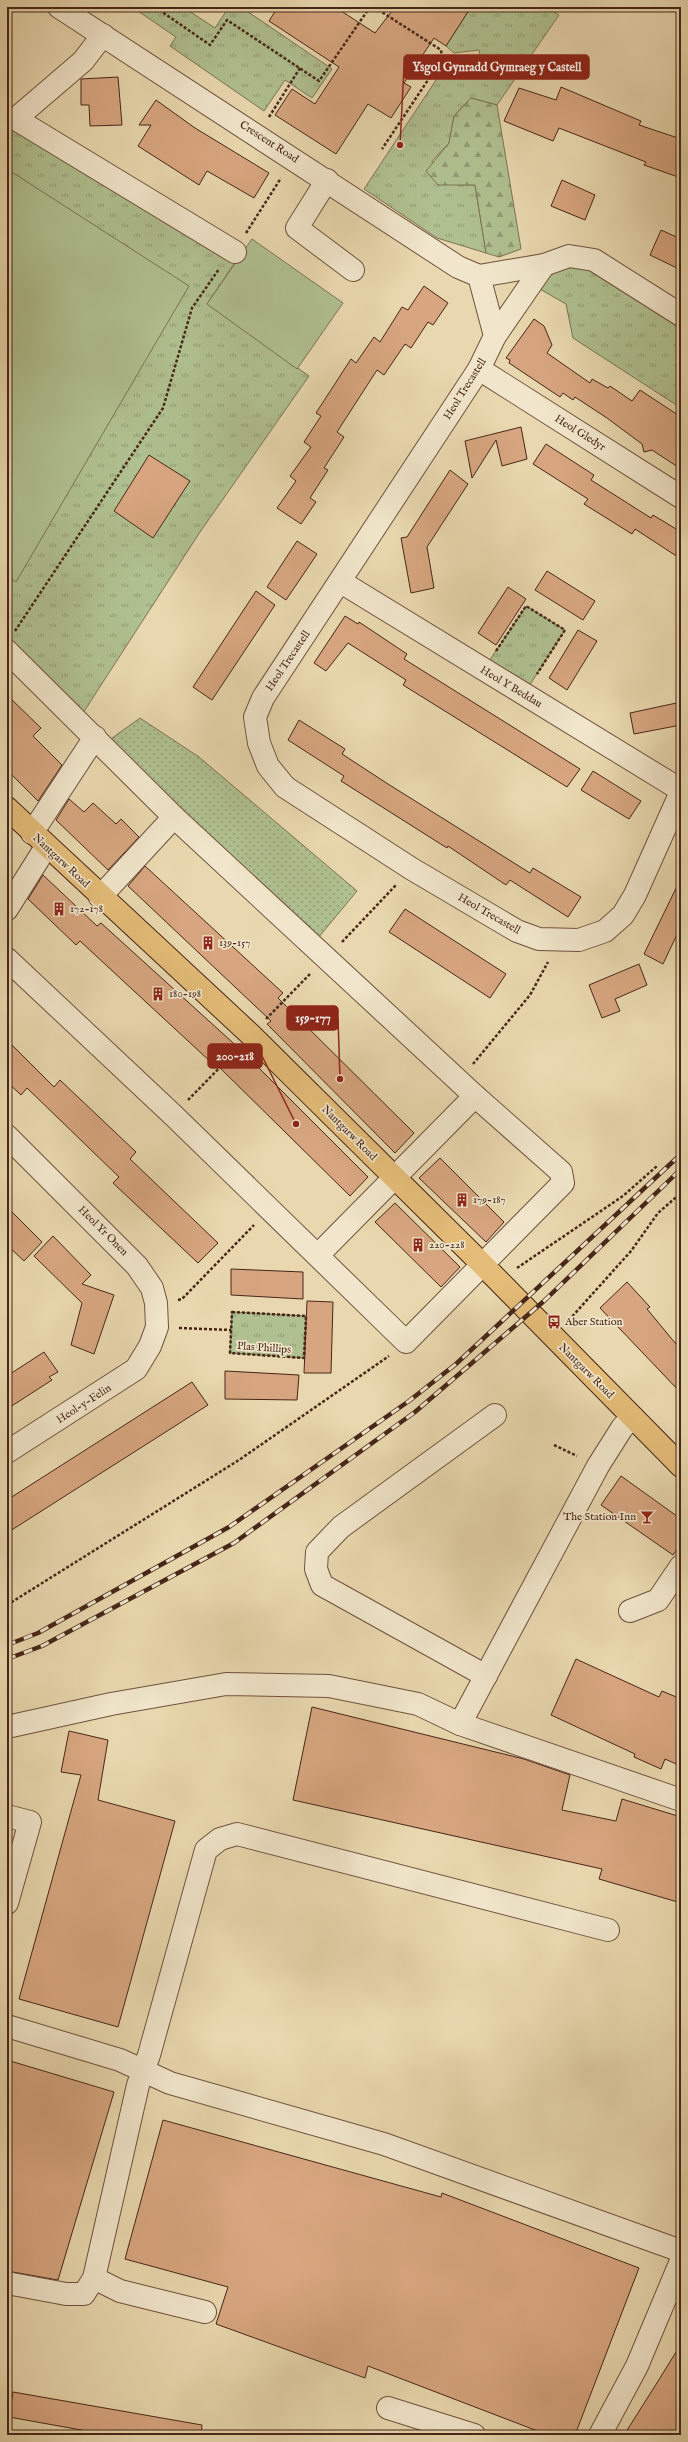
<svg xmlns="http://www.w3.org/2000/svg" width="688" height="2442" font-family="'IM FELL English',serif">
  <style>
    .grass { fill: url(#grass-tufts); stroke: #7c7354 }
    .forest { fill: url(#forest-firs); stroke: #7c7354 }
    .garden { fill: url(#garden-dots); stroke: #7c7354 }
    .pitch { fill: #b0c090; stroke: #7c7354 }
    .building { fill: #d7a680; stroke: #472618 }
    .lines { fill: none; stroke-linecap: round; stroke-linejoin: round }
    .minor-casing { stroke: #70523e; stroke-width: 24 }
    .major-casing { stroke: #472618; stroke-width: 24 }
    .path { stroke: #472618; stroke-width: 2.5; stroke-dasharray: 3 2; stroke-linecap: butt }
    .minor { stroke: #f1e6cb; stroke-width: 22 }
    .major { stroke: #e4bc78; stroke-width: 22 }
    .rail-casing { stroke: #472618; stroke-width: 4.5 }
    .rail { stroke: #f1e6cb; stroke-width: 3; stroke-dasharray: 9; stroke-linecap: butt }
    .labels { text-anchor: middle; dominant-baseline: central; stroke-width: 3.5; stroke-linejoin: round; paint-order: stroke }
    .street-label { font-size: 11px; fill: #472618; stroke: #f1e6cb }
    .poi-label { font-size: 11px; fill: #472618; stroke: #f1e6cb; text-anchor: start }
    .leader { fill: none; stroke: #8f2418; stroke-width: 1.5 }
    .callout-dot { fill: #8f2418; stroke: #f1e6cb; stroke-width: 1.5 }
    .callout { fill: #8f2418; stroke: #8f2418; stroke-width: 1.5 }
    .callout-label { font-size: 12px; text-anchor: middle; font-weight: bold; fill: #fff }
  </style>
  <defs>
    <pattern id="grass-tufts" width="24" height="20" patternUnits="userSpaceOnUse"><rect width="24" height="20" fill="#b0c090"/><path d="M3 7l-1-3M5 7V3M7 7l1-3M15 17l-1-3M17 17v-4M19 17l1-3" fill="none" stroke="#919c75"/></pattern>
    <pattern id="forest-firs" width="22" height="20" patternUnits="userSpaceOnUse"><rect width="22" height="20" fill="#b0c090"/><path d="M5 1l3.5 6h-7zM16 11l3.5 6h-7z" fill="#919c75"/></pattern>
    <pattern id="garden-dots" width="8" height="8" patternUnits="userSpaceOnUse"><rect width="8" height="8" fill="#b0c090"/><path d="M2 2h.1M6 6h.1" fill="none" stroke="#919c75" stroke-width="1.8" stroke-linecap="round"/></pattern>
  </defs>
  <rect width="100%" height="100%" fill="#e9d8af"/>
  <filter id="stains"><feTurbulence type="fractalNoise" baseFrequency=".005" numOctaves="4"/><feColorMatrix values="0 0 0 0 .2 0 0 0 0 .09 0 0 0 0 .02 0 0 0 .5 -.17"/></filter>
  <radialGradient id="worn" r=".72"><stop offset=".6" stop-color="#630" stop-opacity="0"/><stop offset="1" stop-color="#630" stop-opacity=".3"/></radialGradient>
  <g class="grass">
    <polygon points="132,7 183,7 215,28 229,7 241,7 332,69 312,98 285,80 264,111 170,46 176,37"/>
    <polygon points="471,7 546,7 559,15 497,105 471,98 454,116 449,143 432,161 438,184 475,185 486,253 437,238 364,189 440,74 481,60 479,50 454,53 446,46"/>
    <polygon points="19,121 238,258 207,304 309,376 200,532 83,713 7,642 7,128"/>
    <polygon points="569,256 681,315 681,408 573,338 566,304 531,284"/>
    <polygon points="526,606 565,630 524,694 483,670"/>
    <polygon points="232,1312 306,1316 304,1358 230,1353"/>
  </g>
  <polygon class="forest" points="471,98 497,105 521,249 499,257 486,253 475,185 438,185 426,171 449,143 454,116"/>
  <polygon class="garden" points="140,718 199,757 357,891 318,938 108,741"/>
  <g class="pitch">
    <polygon points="7,169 189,286 16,582 7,576"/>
    <polygon points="252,239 343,303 297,369 207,304"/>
  </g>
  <g class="building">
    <polygon points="278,7 335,7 375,33 395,7 471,7 446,46 434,38 404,83 411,87 391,118 368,104 336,154 275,115 292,89 315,104 339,67 269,21"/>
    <polygon points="118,77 122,125 90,126 89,105 81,105 81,79"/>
    <polygon points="561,87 641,121 639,125 681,139 681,178 644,165 646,162 559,128 553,141 504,121 519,88 556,100"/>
    <polygon points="156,100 195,128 269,173 254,198 207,171 199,185 138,146 151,125 139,125"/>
    <polygon points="562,180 595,195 585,220 551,206"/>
    <polygon points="661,230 681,239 681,270 650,255"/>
    <polygon points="424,286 448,303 433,325 428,322 411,348 405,344 384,375 377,370 337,432 344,437 324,468 328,470 310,498 316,502 301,524 277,508 296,481 290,476 311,447 304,442 321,416 316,413 351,359 356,363 374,337 380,342 402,307 408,310"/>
    <polygon points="534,319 544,326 552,345 547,353 590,383 592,379 608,388 610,386 632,401 640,390 681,417 681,469 652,450 644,452 642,444 607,418 575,397 573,400 563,393 560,397 509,363 510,360 506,358"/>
    <polygon points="521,427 527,459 502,466 496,440 472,478 465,441"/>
    <polygon points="546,444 594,475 591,480 651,518 653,515 681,532 681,559 635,529 632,534 584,504 588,499 533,464"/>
    <polygon points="149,455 190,481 153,538 114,511"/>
    <polygon points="450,470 468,484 427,547 434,588 411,593 401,538 407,537"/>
    <polygon points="297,541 317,554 286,600 267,587"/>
    <polygon points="547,571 595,601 583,620 535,590"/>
    <polygon points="508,587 526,599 496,645 478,633"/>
    <polygon points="256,591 275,605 212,700 193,687"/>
    <polygon points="345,616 358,624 359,622 407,654 404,659 580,769 567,787 403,685 406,680 348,643 326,671 314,663"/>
    <polygon points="578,630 597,641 567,690 549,678"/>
    <polygon points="7,695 41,728 33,736 62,765 38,801 7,770"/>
    <polygon points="681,702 681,725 634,734 630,713"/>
    <polygon points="299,720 345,749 342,754 388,784 530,873 533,868 581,897 568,917 510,880 506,885 448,846 447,848 341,781 344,776 288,740"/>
    <polygon points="593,771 641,801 629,819 581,790"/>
    <polygon points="69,799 84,812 93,803 116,824 121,819 139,837 108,870 56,820"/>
    <polygon points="145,866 283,993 278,998 414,1133 395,1153 267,1024 271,1021 128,886"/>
    <polygon points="43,875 97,926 101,923 242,1051 368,1177 350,1196 216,1064 214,1065 80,941 76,945 28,899"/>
    <polygon points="681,878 681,926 663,964 644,954"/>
    <polygon points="405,909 506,974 490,998 389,932"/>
    <polygon points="639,964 647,985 615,999 620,1011 602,1018 589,985"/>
    <polygon points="7,1040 54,1087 60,1080 136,1152 130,1159 218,1243 198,1263 113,1183 119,1177 27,1088 21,1095 7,1082"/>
    <polygon points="440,1158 504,1222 486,1242 419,1178"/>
    <polygon points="395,1203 460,1267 441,1287 375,1222"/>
    <polygon points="7,1207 42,1242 24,1261 7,1245"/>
    <polygon points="53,1236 91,1275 82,1284 114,1295 94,1354 71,1345 82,1303 34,1256"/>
    <polygon points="231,1269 303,1272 303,1299 231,1295"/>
    <polygon points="627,1282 650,1307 647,1309 681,1350 681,1393 600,1308"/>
    <polygon points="307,1301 333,1302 331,1373 304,1373"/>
    <polygon points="44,1352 58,1372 49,1377 52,1380 7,1409 7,1376"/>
    <polygon points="225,1371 299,1375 297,1400 225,1399"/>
    <polygon points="192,1382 208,1405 7,1533 7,1500"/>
    <polygon points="621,1476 681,1519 681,1544 673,1555 601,1505"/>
    <polygon points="576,1659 659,1697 662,1691 681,1699 681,1766 665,1759 661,1769 634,1757 635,1754 551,1715"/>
    <polygon points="312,1707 524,1759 570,1775 562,1810 616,1821 622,1799 681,1817 681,1903 599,1879 602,1869 293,1800"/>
    <polygon points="69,1731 108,1740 98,1800 175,1821 118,2027 19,1999 81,1775 61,1772"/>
    <polygon points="7,2060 114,2092 58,2280 7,2271"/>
    <polygon points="163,2120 441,2197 442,2193 639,2268 575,2435 548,2435 368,2366 365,2378 216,2324 228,2287 125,2259"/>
    <polygon points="681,2344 681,2435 624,2435 660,2378"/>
    <polygon points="13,2392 202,2425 201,2435 109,2435 9,2417"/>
  </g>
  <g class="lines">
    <g class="minor-casing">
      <g id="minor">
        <polyline points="59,7 458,267 479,276"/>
        <polyline points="103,35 83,61 20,115 19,121 235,252"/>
        <polyline points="327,180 297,228 353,270"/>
        <polyline points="681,315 594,260 569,256 544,265 479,276 495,336 479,369 263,698 255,717 259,743 268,766 285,787 412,869 517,931 539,939 579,940 605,931 623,915 635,895 681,792"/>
        <polyline points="495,336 544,265"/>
        <polyline points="479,369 681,497"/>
        <polyline points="341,582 681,790"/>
        <polyline points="7,651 174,817 475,1096"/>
        <polyline points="32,833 95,737"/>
        <polyline points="100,897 174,817"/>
        <polyline points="7,909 46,847"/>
        <polyline points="7,959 173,1115 406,1342 563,1183 561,1172 475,1096 318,1255"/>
        <polyline points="7,1136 137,1266 152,1288 156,1303 157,1327 150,1346 136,1369 7,1452"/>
        <polyline points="632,1417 622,1428 598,1466 460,1724 681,1800"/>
        <polyline points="630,1611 658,1600 681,1566"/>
        <polyline points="486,1676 322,1585 316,1569 317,1552 341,1527 495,1415"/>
        <polyline points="7,1727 111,1704 226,1684 329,1686 418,1704 460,1724"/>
        <polyline points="7,1816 30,1822 7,1903"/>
        <polyline points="7,2026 120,2060 170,2083 384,2144 681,2251"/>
        <polyline points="94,2278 120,2291 205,2312"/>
        <polyline points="7,2283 66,2294 84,2294 94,2278 138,2085 149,2055 206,1850 220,1839 237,1834 608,1930"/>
        <polyline points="388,2408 474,2435"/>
        <polyline points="600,2435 637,2366 681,2261"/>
      </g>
    </g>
    <g class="major-casing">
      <polyline id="major" points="7,808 251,1035 482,1264 681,1466"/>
    </g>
    <g class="path">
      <polyline points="155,7 210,45 227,20 319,81 370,7"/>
      <polyline points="374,7 441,50 442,59 382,149"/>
      <polyline points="269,117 300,68"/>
      <polyline points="246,233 281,178"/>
      <polyline points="15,631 163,408 192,308 219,269"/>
      <polyline points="496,651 526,606 565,630 537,674"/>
      <polyline points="342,942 396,885"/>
      <polyline points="266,1019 310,974"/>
      <polyline points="473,1064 530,995 548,962"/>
      <polyline points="188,1100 235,1052"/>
      <polyline points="517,1268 623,1196 657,1166"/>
      <polyline points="178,1300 182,1299 254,1225"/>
      <polygon points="232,1312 306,1316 304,1358 230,1353"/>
      <polyline points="569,1320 631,1251 658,1213 681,1193"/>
      <polyline points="179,1328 231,1330"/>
      <polyline points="554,1445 577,1456"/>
      <polyline points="7,1605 239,1460 389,1356"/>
    </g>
    <use href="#minor" class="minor"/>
    <use href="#major" class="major"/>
    <g class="rail-casing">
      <g id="rail">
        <polyline points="7,1645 38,1633 229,1527 409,1401 456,1364 681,1154"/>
        <polyline points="7,1659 42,1646 234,1543 415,1412 544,1301 681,1169"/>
      </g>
    </g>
    <use href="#rail" class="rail"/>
  </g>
  <defs>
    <g id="building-bare" transform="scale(1.08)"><path d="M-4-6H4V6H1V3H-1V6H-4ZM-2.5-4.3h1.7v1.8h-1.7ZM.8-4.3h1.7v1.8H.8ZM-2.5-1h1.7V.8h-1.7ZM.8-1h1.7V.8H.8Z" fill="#8f2418" stroke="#f1e6cb" stroke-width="2.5" paint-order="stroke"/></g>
    <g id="bus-bare" transform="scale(1.08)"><path d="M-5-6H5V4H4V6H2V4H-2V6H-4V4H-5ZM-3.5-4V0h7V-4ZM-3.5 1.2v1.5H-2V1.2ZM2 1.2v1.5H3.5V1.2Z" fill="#8f2418" stroke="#f1e6cb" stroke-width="2.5" paint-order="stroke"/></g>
    <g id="bar-bare" transform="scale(1.08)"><path d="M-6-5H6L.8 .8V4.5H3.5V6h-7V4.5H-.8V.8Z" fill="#8f2418" stroke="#f1e6cb" stroke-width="2.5" paint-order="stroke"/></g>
  </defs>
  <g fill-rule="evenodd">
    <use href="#building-bare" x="59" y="909"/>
    <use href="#building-bare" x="208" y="943"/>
    <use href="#building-bare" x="158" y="994"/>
    <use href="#building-bare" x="462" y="1200"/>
    <use href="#building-bare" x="418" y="1245"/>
    <use href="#bus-bare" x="554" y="1322"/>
    <use href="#bar-bare" x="647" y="1517"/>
  </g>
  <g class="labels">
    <g class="street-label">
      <text transform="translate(269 142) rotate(33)">Crescent Road</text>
      <text transform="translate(465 389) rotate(-58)">Heol Trecastell</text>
      <text transform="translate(580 433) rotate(32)">Heol Gledyr</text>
      <text transform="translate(288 661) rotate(-56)">Heol Trecastell</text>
      <text transform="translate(511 687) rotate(31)">Heol Y Beddau</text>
      <text transform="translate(61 861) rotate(43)">Nantgarw Road</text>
      <text transform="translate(489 914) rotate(30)">Heol Trecastell</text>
      <text transform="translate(349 1133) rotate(45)">Nantgarw Road</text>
      <text transform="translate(103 1231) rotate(45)">Heol Yr Onen</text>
      <text transform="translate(264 1348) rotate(4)">Plas Phillips</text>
      <text transform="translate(586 1371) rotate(45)">Nantgarw Road</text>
      <text transform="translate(84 1404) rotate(-33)">Heol-y-Felin</text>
    </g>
    <g class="poi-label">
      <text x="70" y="909">172-178</text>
      <text x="219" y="943">139-157</text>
      <text x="169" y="994">180-198</text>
      <text x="473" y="1200">179-187</text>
      <text x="429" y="1245">220-228</text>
      <text x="565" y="1322">Aber Station</text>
      <text x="636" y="1517" text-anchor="end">The Station Inn</text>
    </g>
  </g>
  <path class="leader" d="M400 145L404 67M340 1079L338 1018M296 1124L262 1056"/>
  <g class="callout-dot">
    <circle cx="400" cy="145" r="4"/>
    <circle cx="340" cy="1079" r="4"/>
    <circle cx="296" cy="1124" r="4"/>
  </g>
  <g class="callout">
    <rect x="404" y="55" width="185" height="24" rx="4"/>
    <rect x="287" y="1006" width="51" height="24" rx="4"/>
    <rect x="208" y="1044" width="54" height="24" rx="4"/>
  </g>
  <g class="callout-label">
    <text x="497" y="71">Ysgol Gynradd Gymraeg y Castell</text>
    <text x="313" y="1022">159-177</text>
    <text x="235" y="1060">200-218</text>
  </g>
  <rect width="688" height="2442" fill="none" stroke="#e9d8af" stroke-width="24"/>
  <rect x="8" y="8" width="672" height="2426" fill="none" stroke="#472618" stroke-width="2"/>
  <rect x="12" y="12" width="664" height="2418" fill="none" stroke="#472618"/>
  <rect width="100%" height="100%" filter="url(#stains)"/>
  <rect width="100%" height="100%" fill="url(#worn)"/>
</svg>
